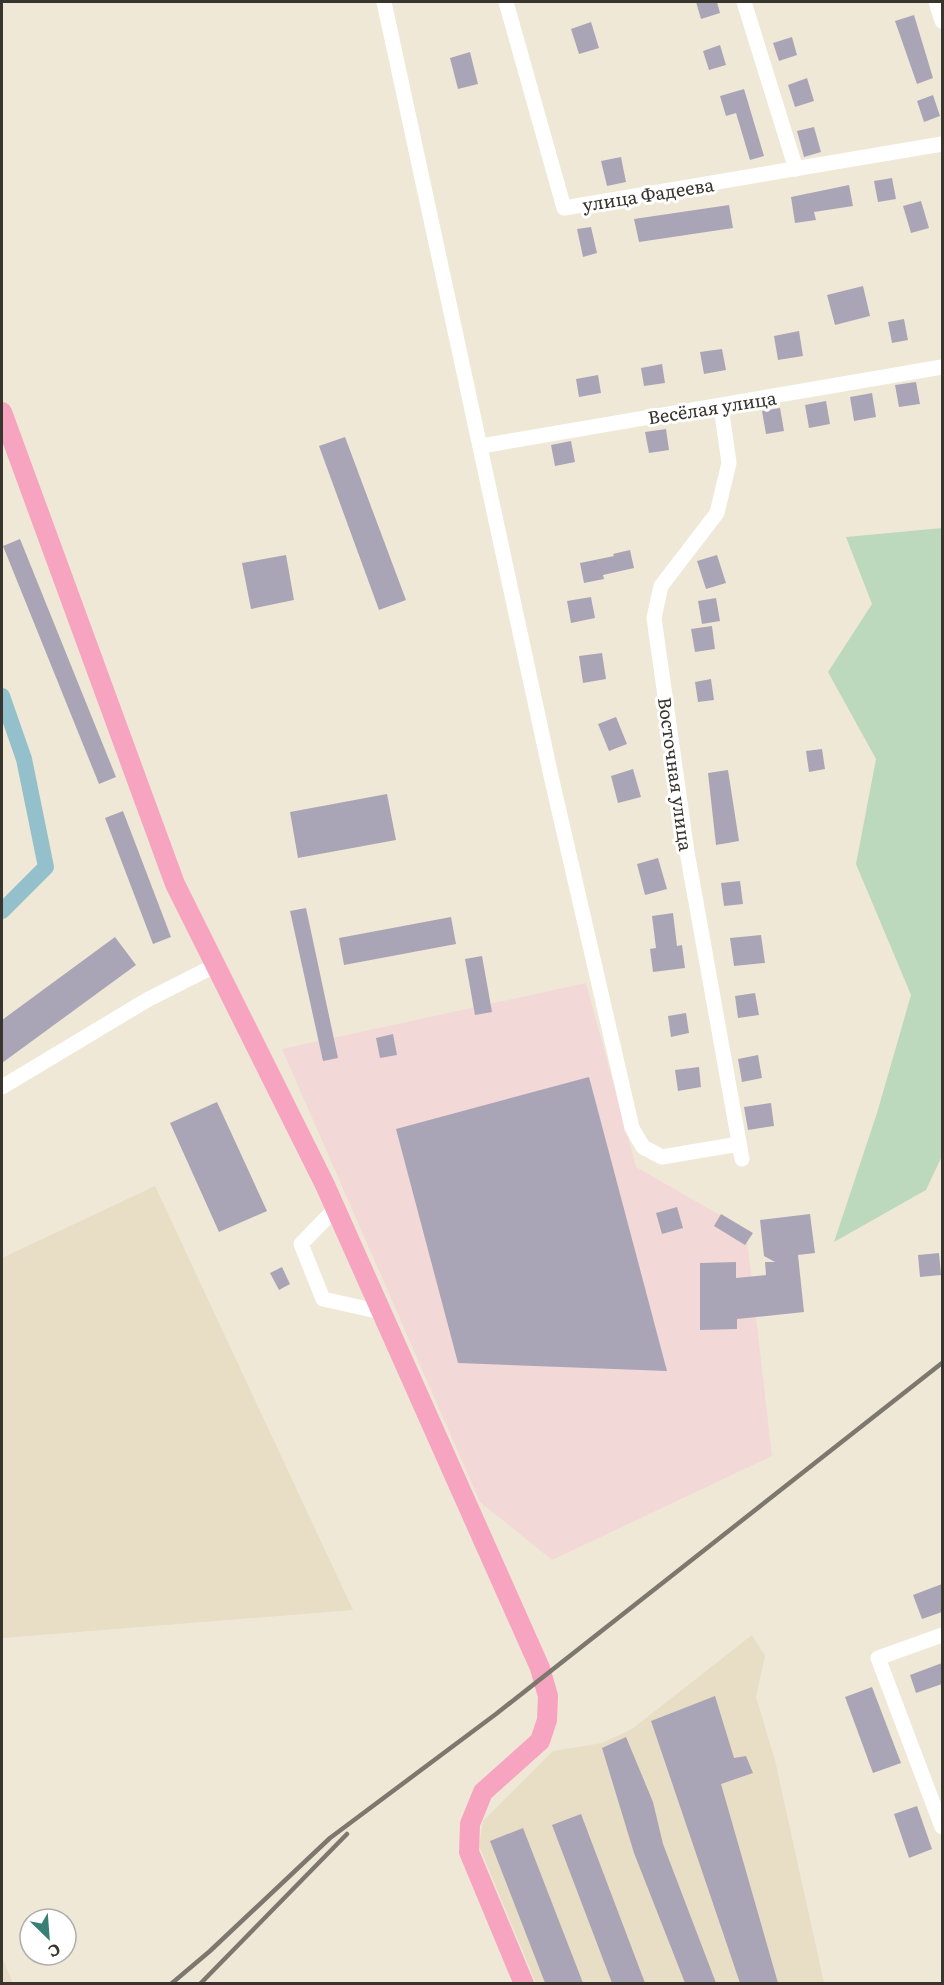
<svg xmlns="http://www.w3.org/2000/svg" width="944" height="1985" font-family="Literata,serif">
  <style>
    .commercial { fill: #f2d8d6 }
    .built { fill: #e8ddc5 }
    .green { fill: #bdd9bd }
    .lines { fill: none; stroke-linecap: round; stroke-linejoin: round }
    .canal { stroke: #93c0cb; stroke-width: 16 }
    .building { fill: #aaa5b6 }
    .minor { stroke: #fff; stroke-width: 15 }
    .major { stroke: #f7a4c0; stroke-width: 20 }
    .rail { stroke: #7d786e; stroke-width: 4.5 }
    .labels { text-anchor: middle; dominant-baseline: central; stroke-width: 6; stroke-linejoin: round; paint-order: stroke }
    .street-label { font-size: 18px; fill: #38352f; stroke: #fff }
  </style>
  <rect width="100%" height="100%" fill="#f0e8d7"/>
  <polygon class="commercial" points="586,983 636,1167 746,1230 772,1456 552,1560 480,1502 282,1049"/>
  <g class="built">
    <polygon points="155,1186 353,1610 3,1638 2,1258"/>
    <polygon points="752,1635 765,1656 756,1697 775,1760 824,1983 536,1983 479,1846 483,1821 553,1751 602,1743 632,1729"/>
    <polygon points="2,1957 13,1983 2,1983"/>
  </g>
  <polygon class="green" points="942,528 942,1156 926,1190 834,1242 877,1113 911,995 856,864 876,759 828,672 872,604 846,537"/>
  <g class="lines">
    <polyline class="canal" points="2,696 24,759 46,867 2,911"/>
  </g>
  <g class="building">
    <polygon points="696,2 717,2 720,13 701,19"/>
    <polygon points="914,15 933,78 917,84 895,21"/>
    <polygon points="591,22 599,48 579,54 571,29"/>
    <polygon points="792,37 797,55 779,61 773,43"/>
    <polygon points="720,45 726,65 709,70 703,51"/>
    <polygon points="470,52 478,84 458,89 450,58"/>
    <polygon points="807,78 814,101 795,107 788,85"/>
    <polygon points="744,89 764,156 750,160 736,113 726,116 720,96"/>
    <polygon points="933,95 940,116 924,122 917,101"/>
    <polygon points="814,127 821,152 804,157 797,131"/>
    <polygon points="621,157 626,182 607,186 601,161"/>
    <polygon points="892,178 896,199 878,202 874,181"/>
    <polygon points="849,185 853,206 814,212 816,220 795,223 791,197"/>
    <polygon points="921,201 929,228 911,233 903,206"/>
    <polygon points="729,205 733,228 639,242 634,219"/>
    <polygon points="591,227 597,253 583,257 577,229"/>
    <polygon points="863,286 870,316 835,325 827,295"/>
    <polygon points="904,319 908,340 892,343 888,322"/>
    <polygon points="799,331 803,356 778,360 774,336"/>
    <polygon points="722,349 726,370 704,374 700,352"/>
    <polygon points="662,364 665,383 644,386 641,368"/>
    <polygon points="598,375 601,393 579,397 576,379"/>
    <polygon points="916,382 920,404 899,407 895,385"/>
    <polygon points="872,393 876,417 854,421 850,397"/>
    <polygon points="826,401 830,424 809,428 805,405"/>
    <polygon points="780,408 784,431 766,434 762,411"/>
    <polygon points="666,429 669,450 649,453 645,432"/>
    <polygon points="345,437 406,600 379,610 319,446"/>
    <polygon points="571,441 575,462 555,466 551,445"/>
    <polygon points="20,539 116,777 99,784 3,546"/>
    <polygon points="630,550 634,568 603,575 604,579 584,583 580,563 614,556 613,554"/>
    <polygon points="286,555 294,600 251,609 242,563"/>
    <polygon points="717,555 726,583 706,589 697,561"/>
    <polygon points="591,597 595,618 571,623 567,601"/>
    <polygon points="716,598 720,621 702,624 698,601"/>
    <polygon points="712,626 715,649 695,652 691,629"/>
    <polygon points="602,653 606,679 583,683 579,656"/>
    <polygon points="711,679 714,700 698,702 695,682"/>
    <polygon points="616,717 627,744 609,751 598,724"/>
    <polygon points="822,749 825,769 809,772 806,751"/>
    <polygon points="633,769 641,797 618,803 611,776"/>
    <polygon points="728,770 739,841 716,845 708,773"/>
    <polygon points="387,794 396,840 298,858 290,812"/>
    <polygon points="123,811 171,937 153,944 105,818"/>
    <polygon points="658,858 667,889 645,895 637,864"/>
    <polygon points="740,881 743,904 724,906 721,883"/>
    <polygon points="306,908 338,1058 323,1061 290,911"/>
    <polygon points="673,913 677,946 682,945 685,968 653,972 650,949 656,948 652,916"/>
    <polygon points="451,917 456,944 344,965 339,938"/>
    <polygon points="761,935 765,963 734,966 730,938"/>
    <polygon points="115,937 136,965 2,1063 2,1020"/>
    <polygon points="482,956 492,1012 475,1015 465,959"/>
    <polygon points="755,993 759,1015 738,1018 735,996"/>
    <polygon points="686,1013 689,1033 671,1037 668,1016"/>
    <polygon points="393,1034 397,1055 380,1058 376,1038"/>
    <polygon points="758,1055 762,1078 742,1082 738,1059"/>
    <polygon points="699,1067 701,1087 678,1091 675,1070"/>
    <polygon points="589,1077 667,1371 458,1363 396,1129"/>
    <polygon points="217,1102 267,1211 219,1232 170,1123"/>
    <polygon points="771,1103 774,1126 748,1130 744,1107"/>
    <polygon points="677,1207 683,1228 662,1234 656,1213"/>
    <polygon points="721,1214 753,1233 745,1245 714,1226"/>
    <polygon points="810,1214 815,1253 798,1255 804,1312 737,1319 737,1329 700,1330 700,1263 736,1262 736,1278 766,1275 765,1262 775,1262 764,1256 760,1220"/>
    <polygon points="939,1253 941,1275 920,1277 918,1255"/>
    <polygon points="282,1267 290,1284 279,1290 270,1273"/>
    <polygon points="942,1584 942,1612 922,1619 913,1595"/>
    <polygon points="942,1663 942,1684 916,1693 910,1675"/>
    <polygon points="872,1687 901,1763 873,1773 845,1697"/>
    <polygon points="715,1696 734,1758 746,1756 753,1773 721,1784 778,1983 740,1983 651,1721"/>
    <polygon points="626,1737 653,1802 663,1844 716,1983 685,1983 634,1853 602,1748"/>
    <polygon points="917,1806 932,1849 909,1858 894,1814"/>
    <polygon points="581,1814 645,1983 612,1983 552,1825"/>
    <polygon points="523,1828 583,1983 545,1983 490,1841"/>
  </g>
  <g class="lines">
    <g class="minor">
      <polyline points="384,2 551,776 632,1128 643,1147 662,1157 739,1144"/>
      <polyline points="506,2 564,208 942,144"/>
      <polyline points="744,2 796,169"/>
      <polyline points="936,2 942,21"/>
      <polyline points="721,407 729,463 717,513 661,586 654,618 687,852 742,1159"/>
      <polyline points="481,446 942,367"/>
      <polyline points="2,1087 147,1000 214,966"/>
      <polyline points="335,1209 301,1244 323,1299 381,1312"/>
      <polyline points="942,1635 878,1658 942,1827"/>
    </g>
    <polyline class="major" points="2,412 175,884 325,1185 540,1668 548,1696 547,1720 540,1741 483,1792 470,1824 469,1852 524,1984"/>
    <g class="rail">
      <polyline points="171,1984 210,1951 330,1838 496,1714 942,1363"/>
      <polyline points="200,1984 347,1834"/>
    </g>
  </g>
  <g class="labels">
    <g class="street-label">
      <text transform="translate(648 194) rotate(-9)">улица Фадеева</text>
      <text transform="translate(712 407) rotate(-9)">Весёлая улица</text>
      <text transform="translate(676 774) rotate(82)">Восточная улица</text>
    </g>
  </g>
  <rect width="944" height="1985" fill="none" stroke="#38352f" stroke-width="6"/>
  <g transform="translate(48 1937) rotate(155)"><circle r="28" fill="#ffffff" stroke="#afaeac" stroke-width="1.5"/>
  <path d="M0-4.5L10 22L0 15L-10 22Z" fill="#397f75"/>
  <text y="-9" font-size="16" font-weight="bold" text-anchor="middle" fill="#38352f">С</text>
  </g>
</svg>
